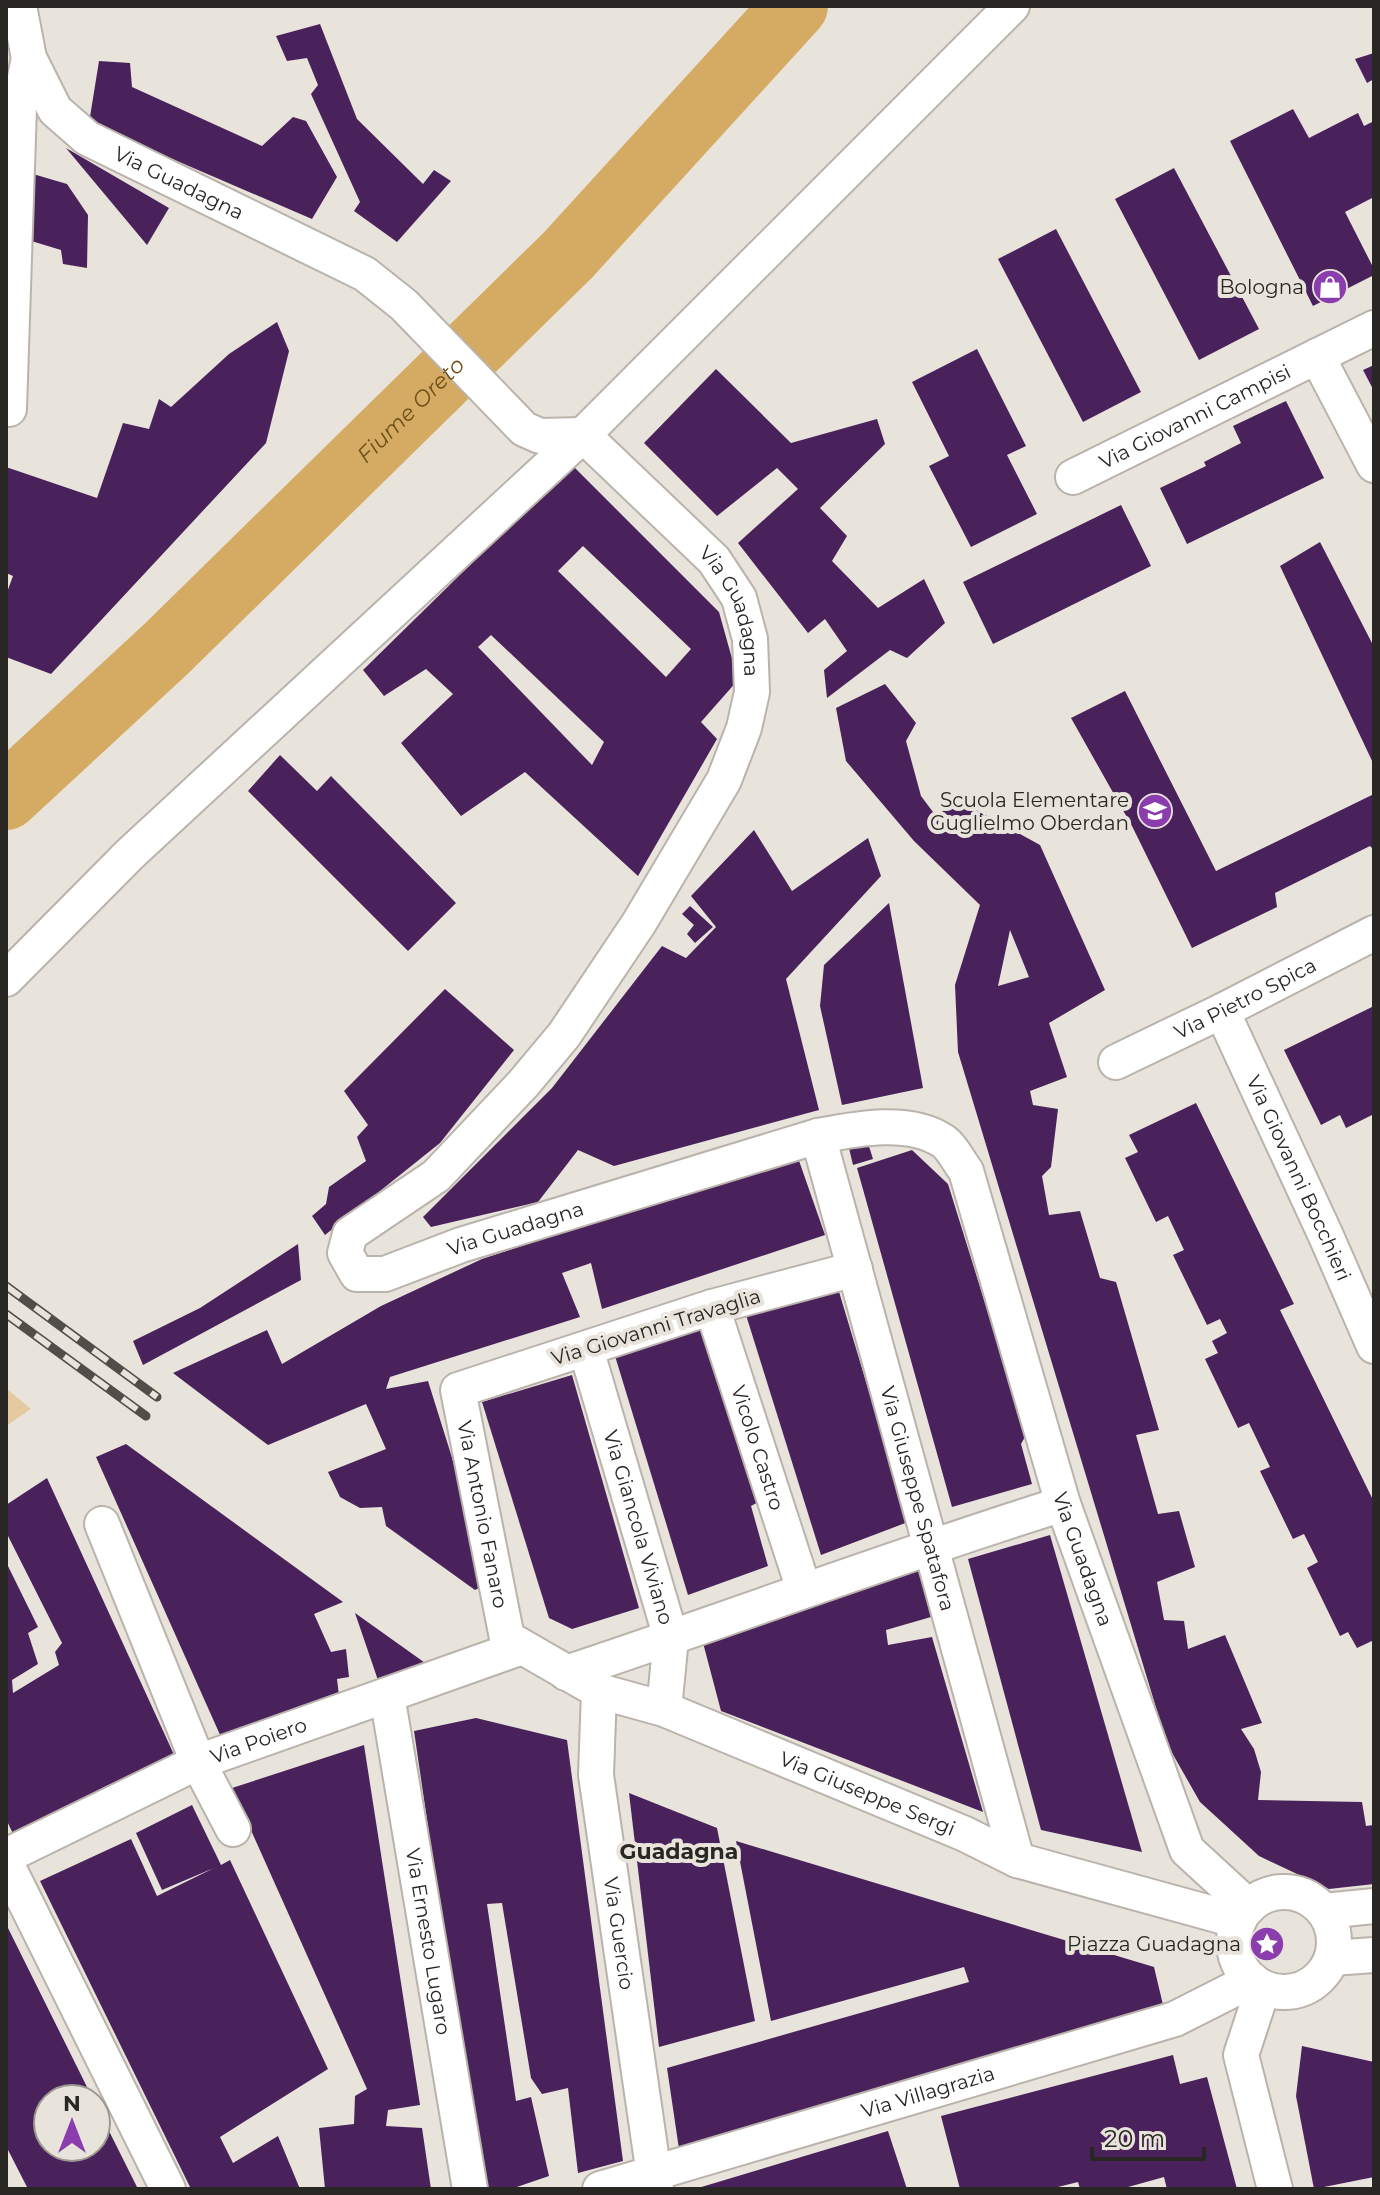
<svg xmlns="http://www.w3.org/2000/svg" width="1380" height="2195" font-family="Montserrat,sans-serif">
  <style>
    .green { fill: #e4ca9f }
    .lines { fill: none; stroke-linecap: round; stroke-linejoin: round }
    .river { stroke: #d5aa62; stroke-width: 66 }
    .building { fill: #49225b; fill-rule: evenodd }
    .minor-casing { stroke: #b9b3ab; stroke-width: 38 }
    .minor { stroke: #fff; stroke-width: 34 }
    .rail-casing { stroke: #514e49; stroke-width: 9 }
    .rail { stroke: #e9e4db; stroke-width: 6; stroke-dasharray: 18; stroke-linecap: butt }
    .labels { text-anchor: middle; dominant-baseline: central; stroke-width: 8; stroke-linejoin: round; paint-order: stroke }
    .street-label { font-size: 20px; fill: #292723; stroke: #e9e4db }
    .poi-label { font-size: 20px; fill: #292723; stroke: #e9e4db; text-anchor: end }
    .water-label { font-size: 22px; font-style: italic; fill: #6e511a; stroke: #e9e4db }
    .neighbourhood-label { font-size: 22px; font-weight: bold; fill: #292723; stroke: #e9e4db }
  </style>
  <rect width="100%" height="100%" fill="#e9e4db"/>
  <polygon class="green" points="6,1388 31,1409 6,1426"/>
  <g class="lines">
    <path class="river" id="s1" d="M 6,797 L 166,649 L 568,255 L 795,6"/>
  </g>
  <g class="building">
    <polygon points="320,24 357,119 423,184 434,170 451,181 397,242 354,211 360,202 311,94 318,85 307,58 287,61 276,36"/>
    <polygon points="1374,53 1374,79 1367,83 1355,59"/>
    <polygon points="99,61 130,63 132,87 262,146 293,117 306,121 337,177 312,219 89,123"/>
    <polygon points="1293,109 1309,138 1358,113 1364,126 1374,121 1374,197 1345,212 1374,269 1374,275 1313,306 1230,141"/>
    <polygon points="66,148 169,208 147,245"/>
    <polygon points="1174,168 1259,329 1199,360 1115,199"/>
    <polygon points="33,174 67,184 88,215 87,268 63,264 61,250 28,240"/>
    <polygon points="1056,229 1141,392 1083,422 998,259"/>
    <polygon points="277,322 289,351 266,443 51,674 6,657 6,595 13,576 6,573 6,467 97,498 123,423 149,429 159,399 171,407 229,354"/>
    <polygon points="977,349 1026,446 1007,455 1037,514 971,547 929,466 949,456 912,382"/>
    <polygon points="1374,365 1374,391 1363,370"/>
    <polygon points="716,369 791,443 877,419 885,444 820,508 847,536 832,561 878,608 924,579 945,623 907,658 890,650 827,698 824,670 847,651 825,619 808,633 738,543 798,489 777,468 717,516 644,443"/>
    <polygon points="1286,401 1324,478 1187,544 1160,488 1206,466 1204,462 1241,443 1233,426"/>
    <path d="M 572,465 L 719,612 L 738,680 L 701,722 L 717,739 L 638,876 L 525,772 L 461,816 L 401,743 L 453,694 L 426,669 L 384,696 L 363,670 ZM 583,546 L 691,649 L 666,677 L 558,571 ZM 491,635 L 604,742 L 592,765 L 478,647 Z"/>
    <polygon points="1121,505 1151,566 993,644 963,582"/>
    <polygon points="1320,542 1374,647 1374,765 1280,566"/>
    <path d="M 885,684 L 916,723 L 906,741 L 921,796 L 936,816 L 958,800 L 1040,845 L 1105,990 L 1049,1023 L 1067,1077 L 1030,1091 L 1033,1105 L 1058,1109 L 1051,1167 L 1042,1176 L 1049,1215 L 1080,1211 L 1100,1278 L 1116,1282 L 1159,1430 L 1136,1435 L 1158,1514 L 1179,1511 L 1195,1567 L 1157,1582 L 1164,1620 L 1184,1621 L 1188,1649 L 1225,1635 L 1262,1723 L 1241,1729 L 1254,1749 L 1261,1772 L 1258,1800 L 1362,1802 L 1366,1826 L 1374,1825 L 1374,1884 L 1329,1889 L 1259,1856 L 1200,1802 L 1167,1744 L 958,1052 L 955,985 L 980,905 L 914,841 L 846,761 L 836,708 ZM 1010,930 L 1029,977 L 998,986 Z"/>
    <polygon points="1125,691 1216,871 1374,794 1374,850 1370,846 1275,893 1277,907 1192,948 1133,828 1071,718"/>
    <polygon points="280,755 317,791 331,776 456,903 408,951 248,791"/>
    <polygon points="754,830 792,891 868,838 881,876 786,979 819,1110 614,1166 578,1150 538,1202 431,1227 423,1217 552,1088 662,946 686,958 716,927 691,896"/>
    <polygon points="889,903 923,1088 842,1105 820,1006 824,965"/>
    <polygon points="690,906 713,927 695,943 687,934 694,925 682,914"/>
    <polygon points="445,989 514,1050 440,1143 325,1235 312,1216 326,1204 329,1187 366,1161 357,1137 368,1125 344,1091"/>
    <polygon points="1374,1006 1374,1114 1346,1128 1340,1115 1321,1125 1284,1050"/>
    <polygon points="1196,1103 1294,1304 1280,1310 1374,1502 1374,1640 1357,1648 1348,1632 1340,1636 1307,1568 1318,1562 1304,1534 1293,1539 1260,1471 1270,1467 1249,1423 1238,1428 1205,1359 1218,1353 1212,1341 1227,1333 1220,1319 1207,1325 1173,1255 1184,1250 1168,1216 1156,1222 1125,1158 1138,1152 1129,1135"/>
    <polygon points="867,1140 873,1159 853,1165 848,1144"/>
    <polygon points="912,1150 948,1184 1026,1435 1021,1444 1032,1484 952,1507 857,1168"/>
    <polygon points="797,1155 825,1235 602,1309 591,1263 562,1273 580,1317 390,1377 386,1389 428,1381 491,1582 475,1590 386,1526 382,1507 360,1508 340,1497 328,1472 386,1449 366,1404 268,1445 173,1373 267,1330 282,1364 381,1306 482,1259"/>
    <polygon points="298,1244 301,1280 143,1365 133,1341 200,1308"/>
    <polygon points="837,1285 908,1522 821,1555 746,1315"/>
    <polygon points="711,1326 762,1500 751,1506 768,1566 688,1595 615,1356"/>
    <polygon points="572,1375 639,1608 572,1629 549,1618 482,1402"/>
    <polygon points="126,1444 343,1602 314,1614 331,1652 346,1649 349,1677 337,1679 340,1704 221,1737 96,1457"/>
    <polygon points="47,1478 176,1759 16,1840 6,1819 6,1562 38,1627 28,1633 38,1664 12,1680 13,1693 59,1665 55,1652 62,1643 6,1532 6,1505"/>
    <polygon points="1050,1535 1142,1852 1041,1830 968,1559"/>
    <polygon points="918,1567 931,1617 886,1630 888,1645 932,1637 983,1812 721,1711 702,1639"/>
    <polygon points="355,1613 435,1670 381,1689"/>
    <polygon points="476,1718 567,1740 623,2161 578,2173 568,2088 542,2094 531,2078 502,1903 487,1904 516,2101 531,2097 549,2176 511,2189 481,2189 414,1731"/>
    <polygon points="364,1745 420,2105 388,2110 386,2126 422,2128 431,2189 325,2189 319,2128 354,2124 355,2096 367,2089 232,1788"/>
    <polygon points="629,1793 717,1828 755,2021 659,2047"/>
    <polygon points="192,1805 221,1865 230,1860 328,2069 220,2137 233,2163 278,2136 300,2189 191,2189 40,1881 131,1839 157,1896 214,1868 162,1890 136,1833"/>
    <polygon points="736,1841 1154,1967 1164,2009 679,2149 667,2068 969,1982 964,1967 771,2021"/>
    <polygon points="6,1924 93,2099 48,2099 48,2147 96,2147 96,2105 138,2189 28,2189 6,2146"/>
    <polygon points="1302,2046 1374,2062 1374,2177 1314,2189 1296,2096"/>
    <polygon points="1173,2055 1180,2084 1207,2077 1237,2189 1167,2189 1164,2177 1121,2189 1080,2189 1078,2182 1050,2189 960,2189 941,2116"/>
    <polygon points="888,2131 907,2189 698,2189 698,2188"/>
  </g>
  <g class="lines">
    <g class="minor-casing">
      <g id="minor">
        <path id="s2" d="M 19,6 L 29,58 L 55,110 L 87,138 L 365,274 L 404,305 L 524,429 L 540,436 L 583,435 L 714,560 L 739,598 L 750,639 L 752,692 L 744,728 L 724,780 L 639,923 L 564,1035 L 523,1084 L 436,1176 L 350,1234 L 345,1253 L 357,1274 L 385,1274 L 461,1245 L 818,1136 C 855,1129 909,1118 943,1141 C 952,1147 959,1162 966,1171 L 1063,1504 L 1187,1850 L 1249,1907"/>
        <polyline points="1317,356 1374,465"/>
        <polyline points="9,409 19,107 29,58"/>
        <path id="s3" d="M 1073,477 L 1374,328"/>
        <polyline points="6,979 130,854 583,435 1012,6"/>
        <path id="s4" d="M 1222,1011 L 1326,1236 L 1374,1346"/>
        <path id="s5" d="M 1116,1062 L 1222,1011 L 1374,933"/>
        <path id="s6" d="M 818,1136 L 1017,1860"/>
        <path id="s7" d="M 855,1269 L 712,1307 L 458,1390 L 507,1638 L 599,1691 L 664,1709 L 965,1834 L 1017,1860 L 1239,1921"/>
        <path id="s8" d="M 712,1307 L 804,1590"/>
        <path id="s9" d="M 586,1349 L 671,1638 L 664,1709"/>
        <polyline points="102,1524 198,1762 233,1829"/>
        <path d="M 566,1673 C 732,1618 896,1556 1063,1504"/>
        <path id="s10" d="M 599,1691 L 596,1775 L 656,2189"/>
        <path id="s11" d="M 387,1695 L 470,2189"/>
        <path id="s12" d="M 6,1856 L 198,1762 L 522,1647"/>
        <polyline points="6,1863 168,2189"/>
        <circle cx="1284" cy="1942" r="50"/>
        <polyline points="1324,1911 1374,1906"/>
        <polyline points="1332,1958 1374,1955"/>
        <polyline points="1263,1988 1241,2055 1275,2189"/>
        <path id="s13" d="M 600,2189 L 1175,2019 L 1252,1980"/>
      </g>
    </g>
    <use href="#minor" class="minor"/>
    <g class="rail-casing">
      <g id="rail">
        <polyline points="6,1286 157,1397"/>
        <polyline points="6,1314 146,1416"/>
      </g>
    </g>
    <use href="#rail" class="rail"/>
  </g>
  <defs>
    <g id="shop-disc" transform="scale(1.8)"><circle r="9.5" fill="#8b3dae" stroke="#e9e4db"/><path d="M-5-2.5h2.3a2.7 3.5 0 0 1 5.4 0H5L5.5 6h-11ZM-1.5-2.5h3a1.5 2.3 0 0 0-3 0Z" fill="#fff"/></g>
    <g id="school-disc" transform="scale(1.8)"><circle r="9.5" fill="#8b3dae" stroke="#e9e4db"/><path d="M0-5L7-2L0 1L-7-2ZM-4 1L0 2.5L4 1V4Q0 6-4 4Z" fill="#fff"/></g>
    <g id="sight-disc" transform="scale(1.8)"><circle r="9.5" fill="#8b3dae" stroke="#e9e4db"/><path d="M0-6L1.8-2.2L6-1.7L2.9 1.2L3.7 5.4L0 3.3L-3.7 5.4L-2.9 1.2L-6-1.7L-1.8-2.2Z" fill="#fff"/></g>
  </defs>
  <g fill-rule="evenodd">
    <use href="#shop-disc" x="1330" y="287"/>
    <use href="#school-disc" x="1155" y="811"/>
    <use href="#sight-disc" x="1267" y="1944"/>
  </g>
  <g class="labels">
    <g class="street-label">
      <text stroke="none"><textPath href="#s2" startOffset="256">Via Guadagna</textPath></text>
      <text stroke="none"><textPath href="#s3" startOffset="136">Via Giovanni Campisi</textPath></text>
      <text stroke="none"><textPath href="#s2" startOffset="982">Via Guadagna</textPath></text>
      <text stroke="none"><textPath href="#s5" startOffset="144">Via Pietro Spica</textPath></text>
      <text stroke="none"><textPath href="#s4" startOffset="184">Via Giovanni Bocchieri</textPath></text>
      <text stroke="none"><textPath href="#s2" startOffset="1966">Via Guadagna</textPath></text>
      <text transform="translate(656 1327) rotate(-17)">Via Giovanni Travaglia</text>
      <text stroke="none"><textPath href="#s8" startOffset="148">Vicolo Castro</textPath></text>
      <text stroke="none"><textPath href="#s6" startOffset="376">Via Giuseppe Spatafora</textPath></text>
      <text stroke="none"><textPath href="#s7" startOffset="542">Via Antonio Fanaro</textPath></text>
      <text stroke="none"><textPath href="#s9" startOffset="186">Via Giancola Viviano</textPath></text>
      <text stroke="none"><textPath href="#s2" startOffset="2854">Via Guadagna</textPath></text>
      <text stroke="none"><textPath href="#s12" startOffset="278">Via Poiero</textPath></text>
      <text stroke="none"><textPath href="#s7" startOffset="1062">Via Giuseppe Sergi</textPath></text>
      <text stroke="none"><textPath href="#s10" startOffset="244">Via Guercio</textPath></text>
      <text stroke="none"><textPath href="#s11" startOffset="250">Via Ernesto Lugaro</textPath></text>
      <text stroke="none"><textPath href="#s13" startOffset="342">Via Villagrazia</textPath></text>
    </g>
    <g class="poi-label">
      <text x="1304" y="287">Bologna</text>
      <text x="1129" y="800">Scuola Elementare<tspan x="1129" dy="23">Guglielmo Oberdan</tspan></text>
      <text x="1241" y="1944">Piazza Guadagna</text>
    </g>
    <g class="water-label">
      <text stroke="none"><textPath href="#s1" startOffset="560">Fiume Oreto</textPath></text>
    </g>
    <g class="neighbourhood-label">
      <text x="679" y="1851">Guadagna</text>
    </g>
  </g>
  <rect width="1380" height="2195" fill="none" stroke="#292723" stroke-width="16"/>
  <g transform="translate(72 2123)"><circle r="38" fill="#e9e4db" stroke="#9c9891" stroke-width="2"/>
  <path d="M0-6L14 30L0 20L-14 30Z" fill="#8b3dae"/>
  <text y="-12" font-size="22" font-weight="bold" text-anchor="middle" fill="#292723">N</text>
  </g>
  <path d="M1092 2147v12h112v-12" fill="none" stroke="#292723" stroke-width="4"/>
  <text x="1104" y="2147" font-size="24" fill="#292723" stroke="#e9e4db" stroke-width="6" paint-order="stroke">20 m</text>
</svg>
